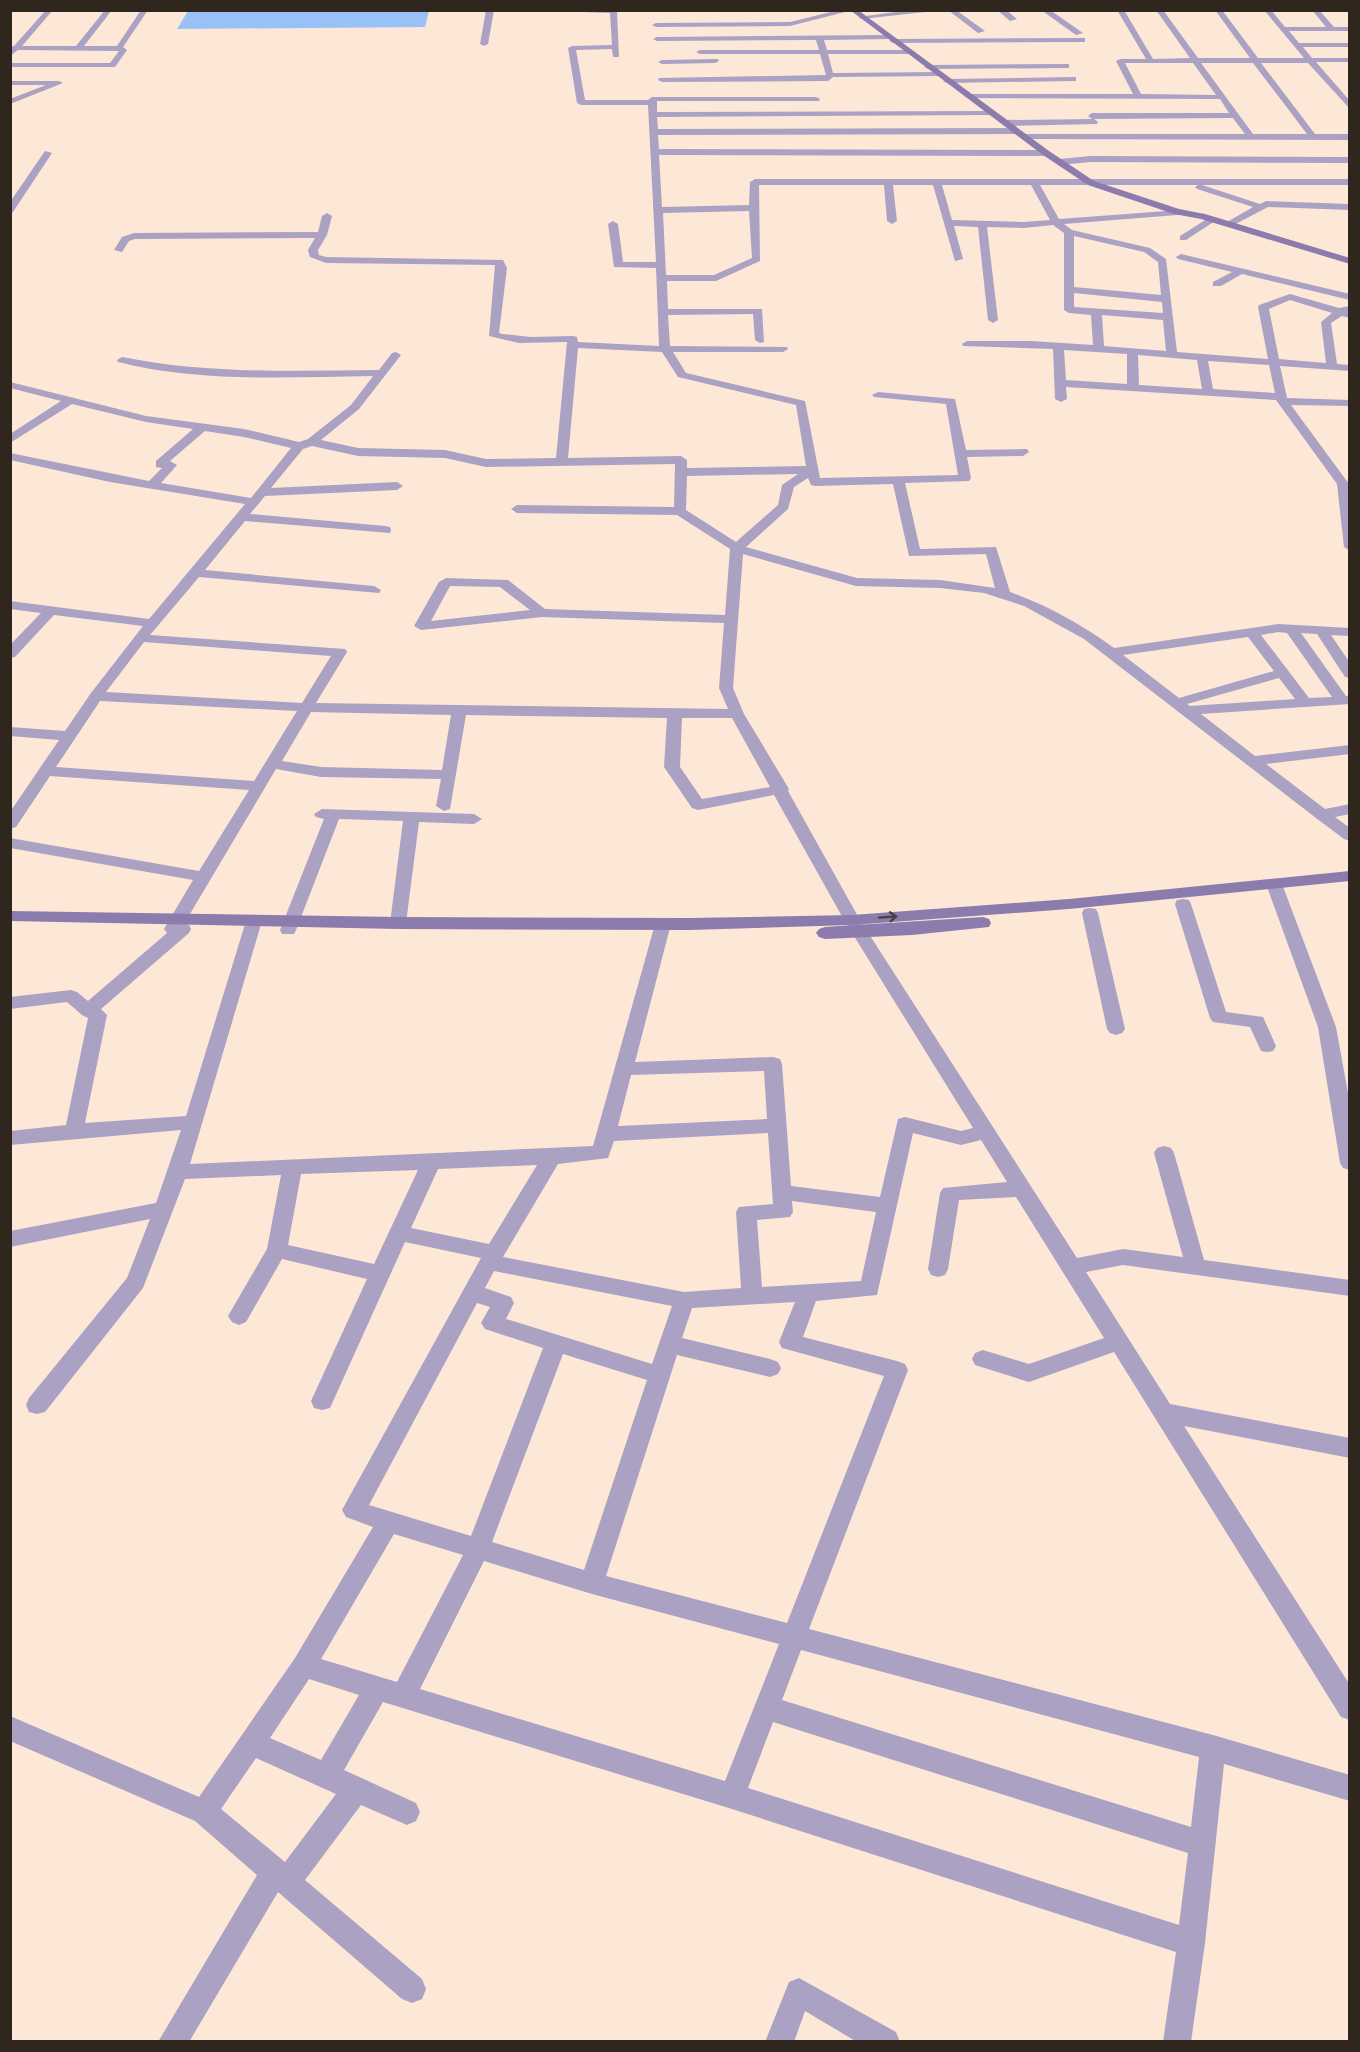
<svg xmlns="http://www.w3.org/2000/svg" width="1360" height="2052" font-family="Lato,sans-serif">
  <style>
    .water { fill: #98c1f7 }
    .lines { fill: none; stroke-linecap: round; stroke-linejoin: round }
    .street { fill: #aba1c3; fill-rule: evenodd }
    .secondary { fill: #8c7bad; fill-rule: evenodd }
    .oneway { stroke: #4b4049 }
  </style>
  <rect width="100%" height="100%" fill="#fde8d8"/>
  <polygon class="water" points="188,11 188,10 429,11 425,27 177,29"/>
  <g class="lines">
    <g class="street">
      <polygon points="46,10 53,10 22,46 76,46 105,10 112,10 84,46 117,46 141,10 148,10 123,47 127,50 115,67 10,67 10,63 110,63 119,51 18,50 10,56 10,46 14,46"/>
      <polygon points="486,10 494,10 488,44 484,46 480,44"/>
      <path d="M 525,10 L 617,11 L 619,57 L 613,57 L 612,49 L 576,50 L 585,100 L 648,100 L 652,97 L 816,97 L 820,99 L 819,101 L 657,101 L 657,112 L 991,111 L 995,113 L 991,115 L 657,117 L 658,129 L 1016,128 L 1020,131 L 1016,134 L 658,135 L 659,149 L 1046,150 L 1050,153 L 1046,156 L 659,155 L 662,207 L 749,205 L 750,182 L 755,179 L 1350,179 L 1350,185 L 1202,185 L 1260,204 L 1266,201 L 1350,204 L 1350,210 L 1268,207 L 1230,227 L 1227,226 L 1227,222 L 1253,207 L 1197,189 L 1195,187 L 1198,185 L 1040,185 L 1059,219 L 1180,210 L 1180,214 L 1177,215 L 1064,224 L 1072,230 L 1150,248 L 1166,259 L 1177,352 L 1268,359 L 1258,307 L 1259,305 L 1290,294 L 1339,308 L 1350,306 L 1350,318 L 1342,316 L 1331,323 L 1337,364 L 1350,365 L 1350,371 L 1280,366 L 1287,398 L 1350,400 L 1350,406 L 1291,405 L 1349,484 L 1350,551 L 1344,547 L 1337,484 L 1276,400 L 1066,387 L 1067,399 L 1061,402 L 1055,399 L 1053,349 L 963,346 L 962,344 L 967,341 L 1031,341 L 1093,345 L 1091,315 L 1069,313 L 1064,310 L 1064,233 L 1053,225 L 1024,228 L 987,227 L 998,320 L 993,323 L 988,320 L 978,227 L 954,226 L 963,259 L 955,261 L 933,185 L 893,185 L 897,221 L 892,224 L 887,221 L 884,185 L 759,185 L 760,261 L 716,281 L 667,281 L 668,309 L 762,309 L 764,342 L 760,343 L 755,340 L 753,314 L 668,315 L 670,346 L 787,347 L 788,349 L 783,352 L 673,352 L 686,373 L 805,401 L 820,478 L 958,475 L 946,404 L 874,397 L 872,395 L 878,392 L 955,399 L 966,450 L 1027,449 L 1029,452 L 1023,456 L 967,457 L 971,478 L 969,481 L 905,483 L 920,549 L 996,547 L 1010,592 C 1047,605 1083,625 1114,648 L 1278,624 L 1350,628 L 1350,636 L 1331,635 L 1350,663 L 1350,678 L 1345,677 L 1317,634 L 1301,633 L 1346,696 L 1350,696 L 1350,704 L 1201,714 L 1255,756 L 1350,745 L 1350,754 L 1266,764 L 1325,809 L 1350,804 L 1350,814 L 1335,817 L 1350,828 L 1350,841 L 1344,839 L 1316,818 L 1084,639 L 1024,606 L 984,593 L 940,588 L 856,586 L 743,554 L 733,688 L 744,714 L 789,789 L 788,791 L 860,920 L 1077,1258 L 1123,1249 L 1183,1257 L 1154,1153 L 1157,1148 L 1164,1146 L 1171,1148 L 1174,1153 L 1204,1260 L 1350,1280 L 1350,1296 L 1123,1265 L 1086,1272 L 1170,1404 L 1350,1438 L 1350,1458 L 1184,1426 L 1350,1685 L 1350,1720 L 1341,1717 L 1114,1352 L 1029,1382 L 975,1365 L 972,1359 L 975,1353 L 983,1350 L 1029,1364 L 1104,1338 L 1016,1197 L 959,1200 L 948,1269 L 945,1275 L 938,1277 L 931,1275 L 928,1269 L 940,1193 L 943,1188 L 1007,1182 L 981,1140 L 961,1145 L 913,1133 L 877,1295 L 816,1301 L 803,1337 L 897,1361 L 905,1364 L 908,1370 L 809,1629 L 1213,1735 L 1350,1775 L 1350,1801 L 1224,1764 L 1205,1943 L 1191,2042 L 1163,2042 L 1176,1952 L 732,1809 L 383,1702 L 344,1770 L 416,1803 L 420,1812 L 416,1821 L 407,1825 L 361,1805 L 305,1880 L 422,1979 L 426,1989 L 422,1999 L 412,2003 L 402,1999 L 278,1892 L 189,2042 L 158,2042 L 257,1875 L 195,1821 L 10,1741 L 10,1716 L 199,1797 L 295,1658 L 373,1527 L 346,1517 L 342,1510 L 481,1258 L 405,1242 L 330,1408 L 322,1410 L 314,1408 L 311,1401 L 367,1279 L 282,1259 L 246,1322 L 239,1325 L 232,1322 L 228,1316 L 267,1249 L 281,1175 L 185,1179 L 143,1288 L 45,1412 L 37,1414 L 29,1412 L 26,1405 L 29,1398 L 127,1278 L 150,1219 L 10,1247 L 10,1231 L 156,1203 L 181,1130 L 10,1145 L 10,1131 L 66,1125 L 88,1018 L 82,1015 L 67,1002 L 10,1009 L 10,997 L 71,990 L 77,992 L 88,1001 L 167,933 L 164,929 L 193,880 L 10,848 L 10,838 L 199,871 L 249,790 L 50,776 L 16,827 L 10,829 L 10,812 L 59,740 L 10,736 L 10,727 L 65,731 L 91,693 L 143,626 L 54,615 L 15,657 L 10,658 L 10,645 L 41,613 L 10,609 L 10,601 L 149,619 L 245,504 L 110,482 L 10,460 L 10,453 L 149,481 L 162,468 L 156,467 L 156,461 L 193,429 L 146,422 L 72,404 L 10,443 L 10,434 L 61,401 L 10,388 L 10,382 L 146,416 L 244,429 L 299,442 L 308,439 L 351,405 L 373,376 C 288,377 202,383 118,362 L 117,360 L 122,357 C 207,374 292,371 379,370 L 392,353 L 396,352 L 401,355 L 359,409 L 321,440 L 358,448 L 445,450 L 486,459 L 556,458 L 567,342 L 519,343 L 489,336 L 495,265 L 326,263 L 310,257 L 308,250 L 315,238 L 135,239 L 129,241 L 122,252 L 114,250 L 122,237 L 134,233 L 318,232 L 322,216 L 327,213 L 332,216 L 327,235 L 318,250 L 319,255 L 326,257 L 503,260 L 507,268 L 499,333 L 502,334 L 531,337 L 573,336 L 577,337 L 578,342 L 659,346 L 656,268 L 614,267 L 608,224 L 613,221 L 618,224 L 623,262 L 656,262 L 648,105 L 581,105 L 577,103 L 568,48 L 572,46 L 612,45 L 610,13 ZM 942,185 L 1031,185 L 1050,220 L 1024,222 L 952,220 ZM 749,211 L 752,258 L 714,275 L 666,275 L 663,213 ZM 1074,236 L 1144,252 L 1158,262 L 1161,295 L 1074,287 ZM 1074,293 L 1162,302 L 1163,313 L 1074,307 ZM 1290,300 L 1332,313 L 1321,322 L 1326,363 L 1279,359 L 1269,309 ZM 1102,315 L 1163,320 L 1166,351 L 1104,346 ZM 578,348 L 662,352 L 678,377 L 796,405 L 806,466 L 687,468 L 687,460 L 681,456 L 568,458 ZM 1064,350 L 1127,354 L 1127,384 L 1066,380 ZM 1138,355 L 1197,360 L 1202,389 L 1139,385 ZM 1208,361 L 1269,365 L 1275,393 L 1213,389 ZM 205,431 L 244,437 L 291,448 L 251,498 L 161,483 L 177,465 L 170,461 ZM 312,446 L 358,456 L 445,458 L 486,467 L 675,464 L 674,507 L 517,505 L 511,509 L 517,513 L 677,515 L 730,549 L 725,615 L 545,609 L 508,580 L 446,578 L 439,582 L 414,626 L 421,630 L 542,617 L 724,623 L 719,688 L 728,709 L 316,703 L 347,652 L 345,649 L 150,635 L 199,577 L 379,593 L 381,590 L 374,586 L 205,570 L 245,521 L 390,533 L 391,530 L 390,527 L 385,526 L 250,514 L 265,496 L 397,490 L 403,486 L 397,482 L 271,488 L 303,449 ZM 798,474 L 782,485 L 778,505 L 736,542 L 686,510 L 687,476 ZM 808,478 L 811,485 L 815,486 L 893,484 L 909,556 L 986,554 L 995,588 L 940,580 L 857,578 L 746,547 L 788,509 L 794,487 ZM 450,586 L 500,587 L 530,610 L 431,621 ZM 1278,632 L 1287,633 L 1332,697 L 1309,698 L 1261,635 ZM 1248,637 L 1274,671 L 1179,698 L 1123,655 ZM 144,642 L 331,656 L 302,703 L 106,692 ZM 1279,678 L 1295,699 L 1190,706 L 1187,704 ZM 100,701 L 297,711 L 254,781 L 56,767 ZM 311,712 L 451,715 L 442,770 L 321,767 L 282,761 ZM 466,715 L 667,718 L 664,767 L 692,808 L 698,810 L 774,795 L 844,920 L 973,1128 L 961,1131 L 905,1117 L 898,1119 L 880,1197 L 791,1186 L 782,1064 L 780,1059 L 773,1057 L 635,1062 L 671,924 L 669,920 L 657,920 L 655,924 L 593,1146 L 190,1164 L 262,921 L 260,917 L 248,917 L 246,921 L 186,1116 L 85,1123 L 107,1015 L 101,1009 L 189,933 L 191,929 L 189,925 L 184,924 L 276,769 L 321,777 L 441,779 L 436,806 L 444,811 L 450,809 ZM 682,718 L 732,718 L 770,787 L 702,799 L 680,767 ZM 764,1071 L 767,1119 L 618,1126 L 631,1075 ZM 768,1133 L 773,1204 L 739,1207 L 736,1212 L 741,1288 L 684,1292 L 503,1257 L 558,1164 L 608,1158 L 614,1141 ZM 537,1165 L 489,1244 L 411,1228 L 438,1169 ZM 418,1170 L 374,1264 L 288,1245 L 301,1174 ZM 792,1201 L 876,1212 L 861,1281 L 762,1287 L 757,1220 L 790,1217 L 793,1212 ZM 494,1271 L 672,1306 L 652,1364 L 506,1319 L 514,1303 L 511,1297 L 485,1288 ZM 795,1302 L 779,1342 L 782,1348 L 884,1376 L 787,1623 L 606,1576 L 677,1355 L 770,1377 L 778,1374 L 781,1368 L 778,1362 L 770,1359 L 682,1338 L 692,1308 ZM 477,1303 L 490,1307 L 481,1323 L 485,1329 L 543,1348 L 471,1536 L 369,1505 ZM 563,1354 L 647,1380 L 584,1570 L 492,1542 ZM 394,1534 L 463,1555 L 397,1682 L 321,1659 ZM 484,1561 L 592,1594 L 779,1644 L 725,1781 L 420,1689 ZM 801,1650 L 1199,1757 L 1191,1827 L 782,1700 ZM 309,1679 L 359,1695 L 321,1760 L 270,1738 ZM 773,1722 L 1188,1853 L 1179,1925 L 748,1788 ZM 256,1758 L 336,1794 L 285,1862 L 221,1809 Z"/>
      <polygon points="679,10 754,10 751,12"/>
      <polygon points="839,10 853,10 790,26 656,27 652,25 656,23 790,22"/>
      <polygon points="910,10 943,10 862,19 858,17"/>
      <polygon points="948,10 956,10 985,31 978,33"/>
      <polygon points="997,10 1006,10 1017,19 1010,21"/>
      <polygon points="1041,10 1050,10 1083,33 1076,35"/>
      <path d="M 1117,10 L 1124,10 L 1153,59 L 1190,58 L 1156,10 L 1163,10 L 1198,58 L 1250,58 L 1215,10 L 1222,10 L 1258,58 L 1304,58 L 1264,10 L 1271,10 L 1285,27 L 1326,27 L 1312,10 L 1319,10 L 1334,27 L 1350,27 L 1350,31 L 1289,31 L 1299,43 L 1350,43 L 1350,47 L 1303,47 L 1312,58 L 1350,58 L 1350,62 L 1316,62 L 1350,101 L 1350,109 L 1308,63 L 1261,63 L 1315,134 L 1350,134 L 1350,140 L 1024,139 L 1020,136 L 1021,134 L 1245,134 L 1233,118 L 1092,119 L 1088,116 L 1092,113 L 1229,113 L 1220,99 L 968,98 L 964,96 L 968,94 L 1133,94 L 1116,61 L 1120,59 L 1146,59 ZM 1125,63 L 1193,63 L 1216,95 L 1141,94 ZM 1201,63 L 1253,63 L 1307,134 L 1253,134 Z"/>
      <polygon points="888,35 891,35 891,39 824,40 827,50 908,50 912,52 908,54 828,54 833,73 937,72 940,72 940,76 833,77 828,81 662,82 658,80 659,78 826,75 820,54 700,54 696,52 700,50 819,50 816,40 657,41 653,39 657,37"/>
      <polygon points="1082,38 1085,38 1085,42 893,43 889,41 893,39"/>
      <polygon points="718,59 719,61 715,63 662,64 658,62 662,60"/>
      <polygon points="1066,64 1069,64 1069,68 928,69 924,67 928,65"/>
      <polygon points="1076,77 1076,81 1073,81 947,83 943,81 947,79"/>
      <polygon points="10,81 59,81 63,83 10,104 10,99 46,85 10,85"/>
      <polygon points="1094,119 1098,122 1097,124 1005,126 1001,123 1005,120"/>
      <polygon points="45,151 52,153 13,212 10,213 10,202"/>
      <polygon points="1091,156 1350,157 1350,163 1091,162 1059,165 1055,162 1059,159"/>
      <polygon points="1210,217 1218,219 1186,240 1180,240 1180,236"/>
      <polygon points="1181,254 1350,294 1350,300 1242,274 1221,286 1213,286 1213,282 1232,272 1178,259 1176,257"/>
      <polygon points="322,809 474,814 482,819 474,824 419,822 406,923 404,927 392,927 390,923 403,821 339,819 296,930 294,934 282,934 280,930 324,819 316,817 314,814"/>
      <polygon points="1274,879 1280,880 1282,884 1336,1027 1350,1104 1350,1170 1343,1168 1340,1163 1318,1027 1266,884 1268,880"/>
      <polygon points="1183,899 1189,900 1191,904 1226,1012 1263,1017 1276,1046 1273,1051 1267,1052 1261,1051 1250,1027 1213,1022 1210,1018 1175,904 1177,900"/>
      <polygon points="1090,908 1096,909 1098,913 1125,1029 1122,1033 1116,1035 1110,1033 1107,1029 1082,913 1084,909"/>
      <polygon points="799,1978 896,2032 900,2042 857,2042 805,2011 794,2042 765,2042 789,1982"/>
    </g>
    <g class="secondary">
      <polygon points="850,10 858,10 1049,151 1094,181 1179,209 1205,214 1350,258 1350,264 1201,219 1174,214 1088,185 1043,155"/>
      <polygon points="1350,871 1350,881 1069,909 852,925 690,930 398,929 10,921 10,911 398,917 690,918 852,915 1069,899"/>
      <polygon points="983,917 989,919 991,923 989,927 912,935 825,939 819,937 816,933 819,929 825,927"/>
    </g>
  </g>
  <defs><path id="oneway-shaft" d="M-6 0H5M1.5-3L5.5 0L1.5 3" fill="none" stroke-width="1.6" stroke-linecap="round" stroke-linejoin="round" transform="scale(1.5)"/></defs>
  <use class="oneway" href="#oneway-shaft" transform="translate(888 917) rotate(-4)"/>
  <rect width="1360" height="2052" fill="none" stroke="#2f261e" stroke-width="24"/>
</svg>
